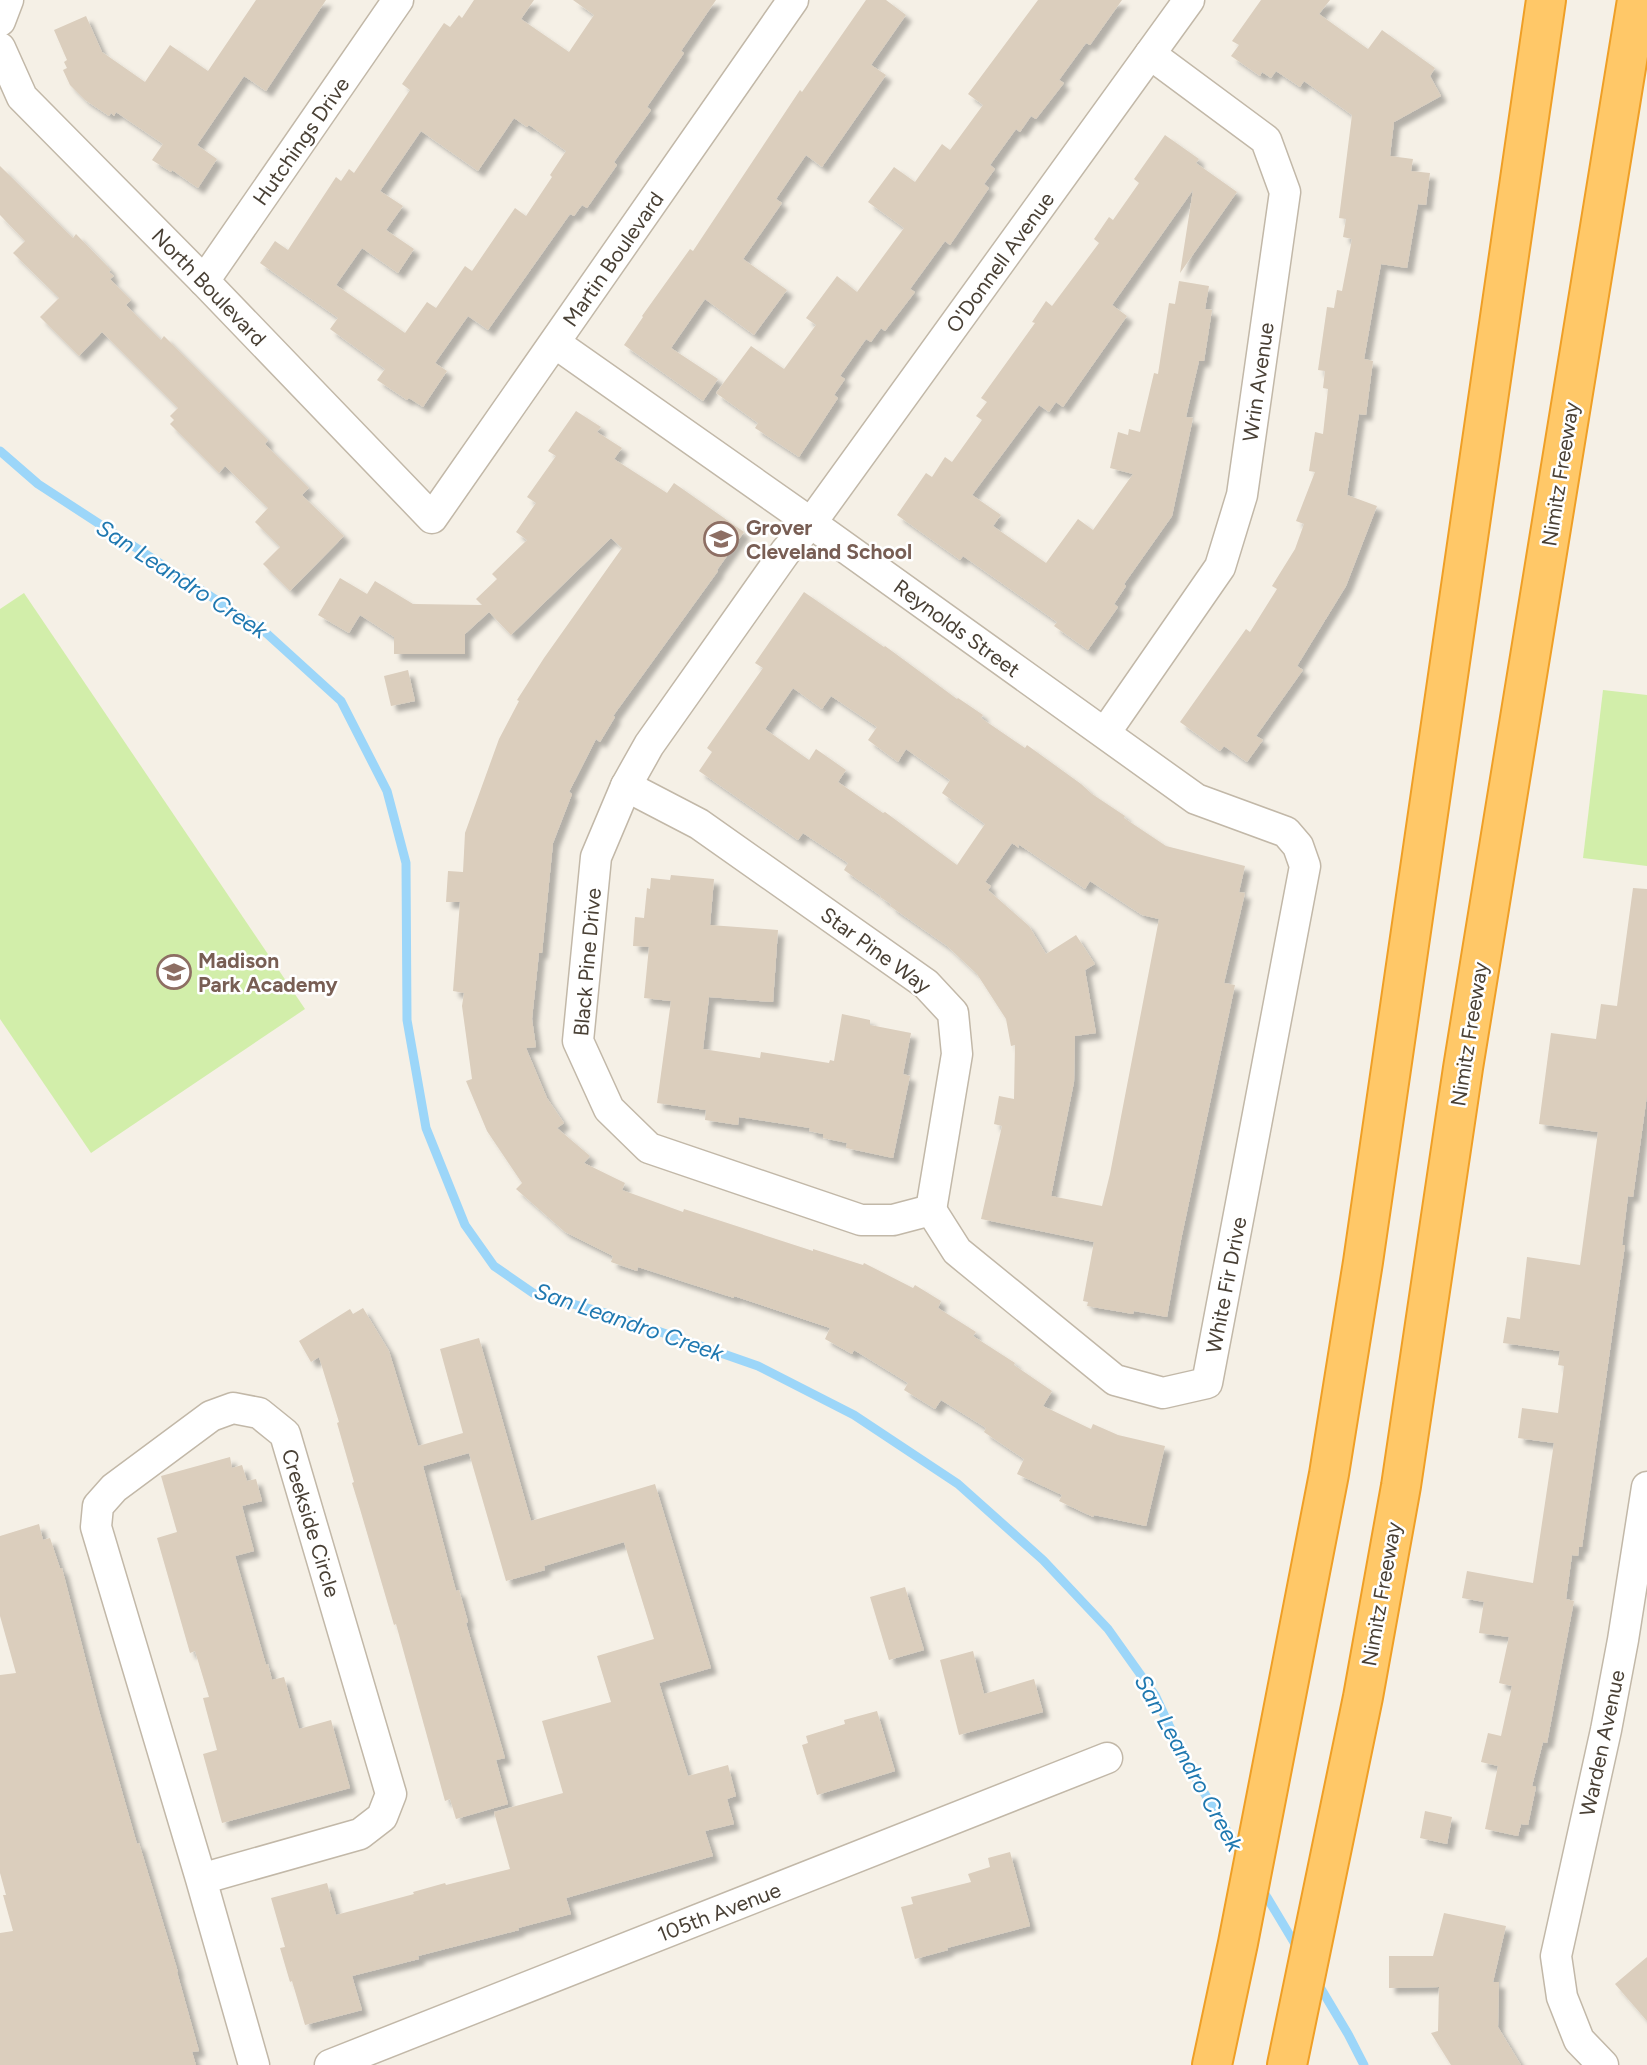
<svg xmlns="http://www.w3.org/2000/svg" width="1647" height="2065" font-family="Figtree,sans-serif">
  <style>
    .green { fill: #d2eeaa }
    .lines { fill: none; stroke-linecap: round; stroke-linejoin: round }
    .stream { stroke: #9cd6f9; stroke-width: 9 }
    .building { fill: #dbcebd; fill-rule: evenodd; filter: url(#shadow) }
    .minor-casing { stroke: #c2b8a8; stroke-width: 33 }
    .motorway-casing { stroke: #ef9f26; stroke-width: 42 }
    .minor { stroke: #fff; stroke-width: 30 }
    .motorway { stroke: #ffc868; stroke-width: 38 }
    .labels { text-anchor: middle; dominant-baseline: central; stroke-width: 5; stroke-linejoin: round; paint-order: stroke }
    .street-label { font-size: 21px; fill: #494035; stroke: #fff }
    .education-label { font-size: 21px; font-weight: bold; fill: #785e54; stroke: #fff; text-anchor: start }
    .water-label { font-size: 23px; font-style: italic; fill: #1f78b0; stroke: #fff }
  </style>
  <defs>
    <filter id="shadow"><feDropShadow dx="6" dy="6" stdDeviation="2" flood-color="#0004"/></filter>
  </defs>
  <rect width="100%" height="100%" fill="#f5f0e6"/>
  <g class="green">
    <polygon points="24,593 305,1009 91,1153 0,1019 0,609"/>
    <polygon points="1603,690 1647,695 1647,866 1583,858"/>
  </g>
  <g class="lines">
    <g class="stream">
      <polyline points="0,451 38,484 264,631 341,701 387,791 406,863 407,1020 426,1128 465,1225 494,1266 533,1293 609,1314 758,1366 854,1415 958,1484 1043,1560 1108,1629 1155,1695 1187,1764 1242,1856"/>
      <polyline points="1262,1889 1298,1949"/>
      <polyline points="1317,1982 1348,2034 1364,2065"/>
    </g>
  </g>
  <g class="building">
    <polygon points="256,0 326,0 266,91 244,76 197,145 217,159 198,188 172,170 171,172 152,160 163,144 116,112 114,116 111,113 109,116 85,100 70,85 63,70 67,68 64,62 67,60 54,30 86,16 102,52 145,82 170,45 208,71"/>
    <path d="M 474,0 L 534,0 L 521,19 L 569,52 L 594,15 L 573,0 L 716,0 L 681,51 L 684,53 L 647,107 L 651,110 L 614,162 L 617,165 L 587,208 L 582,205 L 574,216 L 570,214 L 488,330 L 468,316 L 435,363 L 447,371 L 423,407 L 409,398 L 407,400 L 377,380 L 385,369 L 330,329 L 338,318 L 260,263 L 275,241 L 288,250 L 336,177 L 341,181 L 349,169 L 354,173 L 410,90 L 402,84 L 444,23 L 450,27 L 459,15 L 462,18 ZM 514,118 L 527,127 L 529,125 L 566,151 L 550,175 L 552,177 L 526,216 L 515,208 L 472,271 L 465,266 L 436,308 L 427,302 L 405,333 L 336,285 L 362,248 L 398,273 L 414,249 L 386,230 L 403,206 L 380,191 L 421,131 L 478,171 Z"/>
    <polygon points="866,0 886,0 906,15 871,65 886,75 822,167 806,155 776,199 782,203 743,259 787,290 754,335 705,299 671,348 718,379 703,401 624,345 643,317 642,316 690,249 693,251 800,90 802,92"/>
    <polygon points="1038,0 1122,0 1090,45 1086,43 1059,80 1064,83 1036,119 1031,116 1020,132 1016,129 990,165 995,169 984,184 989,188 950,245 945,241 910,289 915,292 885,331 881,328 871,342 866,339 840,376 845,379 834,395 838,398 799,457 755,428 758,423 716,393 751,346 784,369 816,325 806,318 837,276 857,292 904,228 868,202 894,167 915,182 942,144 950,150 983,105 968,94"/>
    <polygon points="1261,0 1330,0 1319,14 1368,49 1382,30 1435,68 1430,76 1441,96 1394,122 1390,156 1413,159 1411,171 1430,173 1426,205 1418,204 1407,268 1381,264 1364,359 1373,361 1366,415 1359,414 1347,495 1377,506 1346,586 1297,666 1303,670 1256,736 1263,740 1247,762 1224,746 1220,751 1180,722 1246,629 1250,632 1277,589 1272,586 1295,549 1304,524 1296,521 1315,472 1309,471 1315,432 1323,434 1328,389 1323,388 1325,371 1318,370 1327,307 1334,308 1337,290 1342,291 1352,239 1343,237 1346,219 1339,218 1352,115 1304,81 1300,87 1276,71 1271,78 1262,72 1260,76 1231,56 1239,45 1232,41"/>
    <polygon points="1165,135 1199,159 1196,163 1237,192 1180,273 1193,190 1112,305 1127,316 1063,407 1056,402 1049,412 1039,405 972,495 1001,515 993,526 1046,563 1078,519 1093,530 1133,474 1110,468 1118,432 1128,435 1129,429 1140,432 1154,373 1158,374 1169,303 1175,304 1179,281 1209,286 1205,309 1212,310 1204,361 1199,361 1186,417 1193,418 1172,516 1124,584 1126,586 1114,604 1118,607 1088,650 1054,626 1057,622 963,556 960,560 897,515 926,473 932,477 945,457 952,462 982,420 976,416 987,402 981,398 1035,323 1032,322 1046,301 1052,306 1099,243 1094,239 1109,217 1113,220 1139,183 1134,179"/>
    <polygon points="0,166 73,238 76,234 111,270 109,272 114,276 110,279 131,300 126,305 161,340 164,336 268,440 265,444 309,488 302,495 344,536 290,591 263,564 280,547 255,522 268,508 225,466 219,473 170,424 174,420 170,416 178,408 102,332 79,356 40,317 59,298 13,253 25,241 0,215"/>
    <polygon points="576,411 601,427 597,432 622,448 614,459 667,493 674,483 744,532 717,570 718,571 613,716 615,717 600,742 596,739 569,792 572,794 553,843 542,953 539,953 532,1019 536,1047 526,1048 547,1098 564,1123 557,1128 590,1156 584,1163 625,1183 622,1190 683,1212 684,1209 813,1251 813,1249 863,1265 864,1263 913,1288 915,1285 941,1301 938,1308 976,1332 973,1336 1015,1363 1014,1365 1052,1391 1043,1406 1091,1429 1093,1424 1118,1435 1165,1446 1146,1526 1094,1515 1093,1517 1059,1501 1062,1495 1017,1474 1024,1459 984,1432 986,1428 941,1400 935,1409 904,1390 908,1383 854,1350 852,1354 825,1339 830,1328 734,1296 734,1298 638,1267 637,1271 611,1262 613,1256 565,1232 516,1189 522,1183 487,1131 466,1081 472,1079 462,1006 464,993 453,991 460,902 446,902 448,871 463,872 465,833 499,739 519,701 517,700 544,658 622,548 611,538 511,635 489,612 465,634 465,654 394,654 394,637 360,615 349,633 318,615 340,578 367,594 375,581 413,604 482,605 476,599 497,579 492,574 527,540 516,532 536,503 527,497 556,456 548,451"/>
    <path d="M 804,592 L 884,647 L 885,646 L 957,699 L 958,698 L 983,715 L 981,718 L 1025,748 L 1027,745 L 1081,784 L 1092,794 L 1125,816 L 1124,818 L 1166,846 L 1245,866 L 1239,892 L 1245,893 L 1224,983 L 1235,985 L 1181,1240 L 1167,1317 L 1134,1311 L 1133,1314 L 1087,1306 L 1088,1302 L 1083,1301 L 1094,1242 L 981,1219 L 1002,1126 L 994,1124 L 999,1096 L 1014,1099 L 1015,1045 L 1011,1046 L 1006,1019 L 977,974 L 947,946 L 890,906 L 891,904 L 880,897 L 881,896 L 844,870 L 848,863 L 803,833 L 798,840 L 699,771 L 712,752 L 707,748 L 763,668 L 755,663 ZM 793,688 L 822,709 L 831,696 L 877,727 L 868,740 L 898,762 L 906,749 L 950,780 L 942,793 L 985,824 L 957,865 L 885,812 L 883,813 L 838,782 L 846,770 L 816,749 L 809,760 L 765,729 ZM 1012,843 L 1019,848 L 1018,844 L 1085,889 L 1090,881 L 1142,915 L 1159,919 L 1110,1174 L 1102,1206 L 1051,1196 L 1074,1082 L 1075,1036 L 1096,1033 L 1085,970 L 1095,964 L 1076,935 L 1046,954 L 1029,926 L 988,890 L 991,886 L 985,882 Z"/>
    <polygon points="408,670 415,701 391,706 384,676"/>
    <polygon points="671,875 714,879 710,925 778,930 773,1002 709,997 703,1049 760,1058 761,1052 829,1063 830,1060 834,1061 842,1014 870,1020 870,1025 911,1033 903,1074 910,1076 893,1158 846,1148 847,1143 823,1138 823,1134 809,1131 810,1128 739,1117 738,1125 705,1120 706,1110 657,1103 671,1001 644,998 649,947 633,946 635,917 644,918 647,888 650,889 651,878 670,880"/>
    <polygon points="1633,888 1647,889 1647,1095 1633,1197 1628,1196 1622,1245 1625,1245 1582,1547 1579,1547 1578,1556 1572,1555 1566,1599 1574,1601 1547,1743 1543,1742 1532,1786 1536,1787 1528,1825 1521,1824 1518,1836 1485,1829 1498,1766 1481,1762 1488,1733 1501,1736 1512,1686 1499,1683 1509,1637 1479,1633 1484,1602 1462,1598 1467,1571 1533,1583 1554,1443 1518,1438 1522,1408 1558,1413 1564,1366 1558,1365 1560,1351 1503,1343 1507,1317 1520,1319 1527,1257 1580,1265 1598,1132 1539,1124 1551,1033 1596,1039 1601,1004 1617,1006"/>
    <polygon points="363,1308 389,1351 418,1446 463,1433 440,1349 479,1338 531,1521 655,1484 711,1668 659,1683 688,1776 728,1765 736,1796 727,1799 734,1824 705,1831 713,1856 566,1898 571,1914 518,1928 519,1930 418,1956 419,1959 352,1976 362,2010 305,2025 292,1981 290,1982 280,1948 285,1947 271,1898 327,1883 336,1915 414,1894 413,1892 445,1883 446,1885 510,1869 494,1812 563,1793 542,1721 611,1702 597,1656 654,1639 624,1542 544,1566 545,1570 506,1581 469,1453 423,1466 456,1591 459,1590 468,1622 466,1623 505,1758 496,1760 508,1804 456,1819 450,1799 445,1801 396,1624 394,1625 360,1509 352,1483 354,1482 337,1423 339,1422 319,1357 311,1362 299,1341 350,1309 353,1314"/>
    <polygon points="230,1457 232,1468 242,1465 247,1481 256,1479 262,1501 242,1506 254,1551 235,1556 266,1665 268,1664 272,1680 284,1677 299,1729 331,1720 350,1788 222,1823 203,1754 217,1750 203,1698 209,1697 195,1651 190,1653 157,1538 177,1532 161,1476"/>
    <polygon points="39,1524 43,1540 50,1538 60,1568 62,1568 98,1707 137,1844 139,1843 178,1972 177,1972 199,2051 192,2052 196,2065 0,2065 0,1933 13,1931 3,1895 6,1895 0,1873 0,1675 16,1673 0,1616 0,1536"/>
    <polygon points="905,1587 924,1650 889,1660 870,1597"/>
    <polygon points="973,1651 984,1694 1034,1679 1043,1712 959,1735 940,1660"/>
    <polygon points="877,1711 895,1771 817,1795 802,1745 808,1743 806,1736 845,1724 844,1720"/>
    <polygon points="1425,1811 1452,1817 1447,1844 1420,1838"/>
    <polygon points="1010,1852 1030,1926 947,1948 948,1950 915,1959 901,1907 913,1904 911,1897 971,1882 968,1874 990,1867 988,1858"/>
    <polygon points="1444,1913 1506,1926 1493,1982 1499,1982 1498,2027 1521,2065 1451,2065 1431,2033 1438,2031 1439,1987 1389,1988 1389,1956 1433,1956"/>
    <polygon points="1647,1957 1647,2021 1615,1984"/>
  </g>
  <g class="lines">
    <g class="minor-casing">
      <g id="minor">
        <polyline points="0,21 8,0"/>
        <polyline points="0,48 22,97 204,281 432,518 793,0"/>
        <polyline points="204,281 398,0"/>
        <polyline points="555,343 811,523 1196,799 1286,832 1298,846 1305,866 1207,1383 1163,1393 1115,1380 957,1251 931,1210"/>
        <polyline points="1105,733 1220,567 1242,495 1285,192 1266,140 1150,54"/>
        <polyline points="626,786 699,824 926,984 953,1013 957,1054 931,1210"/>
        <polyline points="931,1210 893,1220 861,1220 649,1148 609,1109 578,1041 596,857 626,786 649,745 786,551 811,523 1189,0"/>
        <polyline points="201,1879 360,1834 382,1817 391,1794 285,1434 259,1413 233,1408 211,1416 114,1488 98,1506 96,1527 201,1879 254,2065"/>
        <polyline points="330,2065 1107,1758"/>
        <polyline points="1603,2065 1579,2040 1562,1997 1556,1956 1606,1730 1623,1640 1647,1487"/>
      </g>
    </g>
    <g class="motorway-casing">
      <g id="motorway">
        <polyline points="1212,2065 1238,1943 1329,1474 1363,1262 1546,0"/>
        <polyline points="1287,2065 1363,1697 1401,1486 1463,1068 1637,0"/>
      </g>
    </g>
    <use href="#minor" class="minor"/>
    <use href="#motorway" class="motorway"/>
  </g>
  <defs>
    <g id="school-ring" transform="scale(1.75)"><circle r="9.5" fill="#fff" stroke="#8d6e63" stroke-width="1.5"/><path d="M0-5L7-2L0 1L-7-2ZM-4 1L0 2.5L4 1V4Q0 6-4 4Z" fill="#8d6e63"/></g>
  </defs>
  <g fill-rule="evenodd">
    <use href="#school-ring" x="721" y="539"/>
    <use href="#school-ring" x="174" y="972"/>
  </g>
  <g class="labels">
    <g class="street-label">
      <text transform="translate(301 141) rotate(-55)">Hutchings Drive</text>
      <text transform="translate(613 259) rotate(-55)">Martin Boulevard</text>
      <text transform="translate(1000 262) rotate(-54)">O'Donnell Avenue</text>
      <text transform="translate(209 287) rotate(46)">North Boulevard</text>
      <text transform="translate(1258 382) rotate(-82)">Wrin Avenue</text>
      <text transform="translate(1560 474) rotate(-81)">Nimitz Freeway</text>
      <text transform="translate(957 628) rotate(36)">Reynolds Street</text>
      <text transform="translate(876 950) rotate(36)">Star Pine Way</text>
      <text transform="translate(587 962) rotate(-85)">Black Pine Drive</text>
      <text transform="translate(1469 1034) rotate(-81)">Nimitz Freeway</text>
      <text transform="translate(1226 1285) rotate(-79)">White Fir Drive</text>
      <text transform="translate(311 1523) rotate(73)">Creekside Circle</text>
      <text transform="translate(1381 1594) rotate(-80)">Nimitz Freeway</text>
      <text transform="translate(1602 1743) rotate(-78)">Warden Avenue</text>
      <text transform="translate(719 1912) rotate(-21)">105th Avenue</text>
    </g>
    <g class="education-label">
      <text x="746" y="527">Grover<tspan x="746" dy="24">Cleveland School</tspan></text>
      <text x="198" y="960">Madison<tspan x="198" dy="24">Park Academy</tspan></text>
    </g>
    <g class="water-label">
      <text transform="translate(182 579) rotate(33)">San Leandro Creek</text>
      <text transform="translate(629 1322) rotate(19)">San Leandro Creek</text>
      <text transform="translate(1189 1763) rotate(61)">San Leandro Creek</text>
    </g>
  </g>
</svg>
